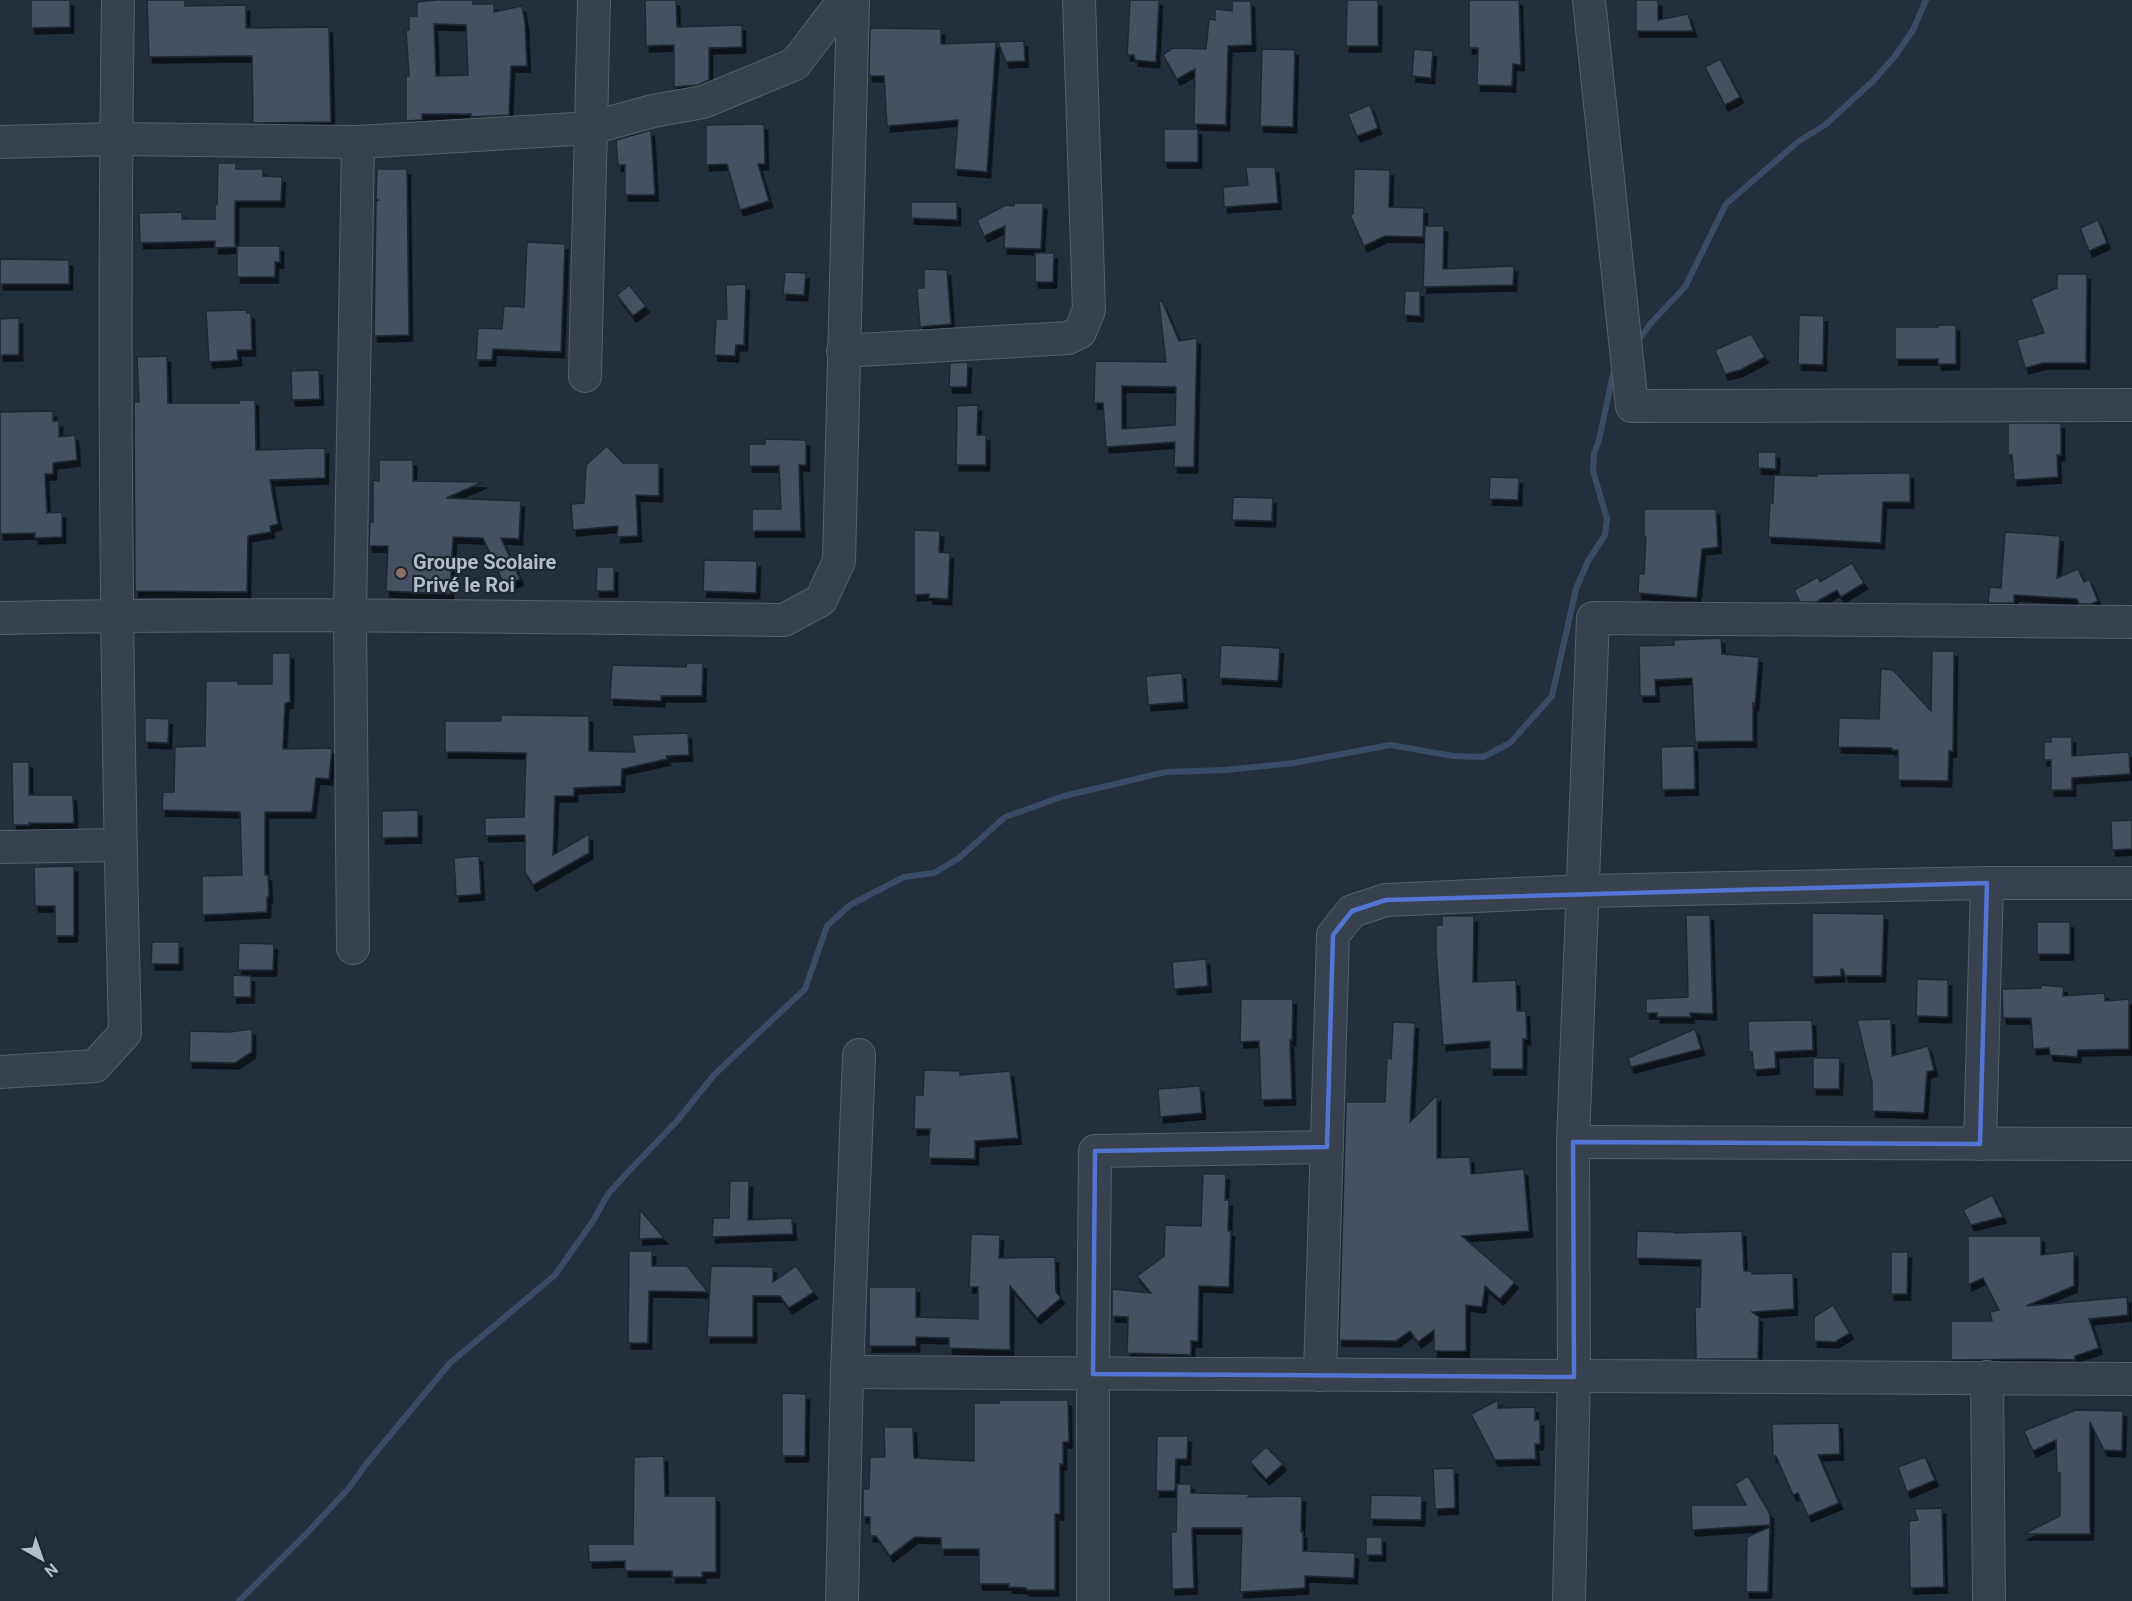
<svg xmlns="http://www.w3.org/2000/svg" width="2132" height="1601" font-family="Roboto,sans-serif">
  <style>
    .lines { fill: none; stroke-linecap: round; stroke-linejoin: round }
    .stream { stroke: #394c67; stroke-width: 6 }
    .building { fill: #455162; stroke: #1f2835; stroke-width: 1.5; fill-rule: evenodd; filter: url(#shadow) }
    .minor-casing { stroke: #565f6c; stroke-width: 34 }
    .minor { stroke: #38414e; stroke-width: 32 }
    .marked { fill: none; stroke: #5274d3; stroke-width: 4.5; stroke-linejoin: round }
    .education-dot { fill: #8d6e63; stroke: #1d2633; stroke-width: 2 }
    .labels { text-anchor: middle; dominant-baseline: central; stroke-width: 4.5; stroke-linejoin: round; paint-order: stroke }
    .poi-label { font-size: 20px; font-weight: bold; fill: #b4bcc9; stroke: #1d2633; text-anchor: start }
  </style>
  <defs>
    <filter id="shadow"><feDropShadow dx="3.5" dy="6" stdDeviation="0" flood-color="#0009"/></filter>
  </defs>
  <rect width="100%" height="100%" fill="#242f3e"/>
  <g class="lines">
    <g class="stream">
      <polyline points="1637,342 1651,323 1685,287 1726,204 1799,141 1825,125 1874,80 1895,56 1913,30 1926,0"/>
      <polyline points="239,1601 307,1533 349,1488 367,1463 450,1363 555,1275 593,1221 608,1194 628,1172 676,1122 714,1075 805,989 827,926 850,905 904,877 934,873 959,858 1005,817 1064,796 1166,772 1226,770 1294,763 1390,745 1453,756 1483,757 1510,743 1552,696 1576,589 1588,561 1605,535 1607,519 1593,471 1594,454 1599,440 1613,374 1616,370"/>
    </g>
  </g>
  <g class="building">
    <polygon points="31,0 70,0 70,27 31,28"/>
    <polygon points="147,0 185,0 185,6 246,5 246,28 329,27 331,122 253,123 252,56 149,57"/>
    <path d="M 438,0 L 473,0 L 473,4 L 494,4 L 494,12 L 522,6 L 525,23 L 527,66 L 511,66 L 509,115 L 471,117 L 471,114 L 422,114 L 422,120 L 406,121 L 406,76 L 409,76 L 406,30 L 409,30 L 409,16 L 417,16 L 417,2 ZM 434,24 L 466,25 L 468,75 L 436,76 Z"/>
    <polygon points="645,0 676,0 677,27 742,25 742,47 709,48 709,80 698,85 674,87 674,45 646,46"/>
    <polygon points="1130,0 1159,0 1156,62 1135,60 1134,55 1127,55"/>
    <polygon points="1347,0 1378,0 1378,46 1346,46"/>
    <polygon points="1469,0 1519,0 1521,65 1513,64 1512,86 1477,85 1478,48 1469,48"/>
    <polygon points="1636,0 1658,0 1658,20 1688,14 1693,31 1636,31"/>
    <polygon points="1232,1 1251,1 1252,45 1228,46 1228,49 1230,49 1228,50 1226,125 1194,124 1195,69 1177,79 1163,55 1173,48 1206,49 1209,19 1215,20 1215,9 1232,11"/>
    <polygon points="870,28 941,29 941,44 996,42 987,172 954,169 958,120 887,126 884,76 869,76"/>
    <polygon points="1024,41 1025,61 1006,62 998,42"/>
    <polygon points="1262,49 1295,50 1293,127 1260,126"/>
    <polygon points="1414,49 1433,51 1431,78 1412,76"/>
    <polygon points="1720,59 1740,97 1725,105 1705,67"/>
    <polygon points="1370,105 1378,128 1357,136 1348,114"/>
    <polygon points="764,124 765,164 758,164 769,201 740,210 727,164 706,165 706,125"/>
    <rect x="1164" y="129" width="34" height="33"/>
    <polygon points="651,130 655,195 625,195 625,165 618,165 616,140"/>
    <polygon points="218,163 236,163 236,169 263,169 263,176 282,177 281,201 235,201 235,247 215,248 215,241 140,243 139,213 182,212 182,219 215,219 215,204 217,204"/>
    <polygon points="1246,167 1275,167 1278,203 1224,207 1223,187 1248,185"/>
    <polygon points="377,169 407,169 409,335 374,336 376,201 379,200 376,200"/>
    <polygon points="1354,169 1390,170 1389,207 1424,208 1423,237 1385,236 1364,246 1350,215 1353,214"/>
    <polygon points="911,202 957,202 957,220 911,218"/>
    <polygon points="1014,203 1043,203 1043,207 1045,207 1043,208 1041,249 1004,248 1005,226 984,236 977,220 1006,205 1014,206"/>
    <polygon points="2098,220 2107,243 2089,251 2080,228"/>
    <polygon points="1425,226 1444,226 1443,269 1514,266 1513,285 1423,287"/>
    <polygon points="527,242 565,244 561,352 493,349 492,360 476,360 478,328 502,329 504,306 524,307"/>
    <polygon points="237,246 280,246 280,262 275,262 275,277 237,277"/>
    <polygon points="1035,253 1054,253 1053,282 1035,282"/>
    <polygon points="0,259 69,260 69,284 0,284"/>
    <polygon points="924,269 947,270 951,324 920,327 917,288 924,288"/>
    <polygon points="785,272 806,273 804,295 783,294"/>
    <polygon points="2057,274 2087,274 2086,363 2043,363 2025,368 2017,340 2044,333 2031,299 2057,288"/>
    <polygon points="746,284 744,345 736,345 735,356 714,355 716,319 727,319 726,285"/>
    <polygon points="629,285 646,306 633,316 617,295"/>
    <polygon points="1405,291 1420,291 1420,316 1404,315"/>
    <path d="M 1162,301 L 1179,341 L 1197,338 L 1194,467 L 1174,467 L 1175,442 L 1106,447 L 1103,403 L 1094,403 L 1095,361 L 1166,362 L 1159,302 ZM 1122,386 L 1176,387 L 1175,425 L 1122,429 Z"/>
    <polygon points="246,310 247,313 251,313 252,350 237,350 238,360 209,362 206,311"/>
    <polygon points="1799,315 1824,316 1823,365 1798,364"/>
    <polygon points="19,318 19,355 0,355 0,319"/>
    <polygon points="1938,325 1956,325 1956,364 1938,364 1938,359 1895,359 1895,327 1938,327"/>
    <polygon points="1751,334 1765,357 1740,370 1725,374 1715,350"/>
    <polygon points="167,356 168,403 239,403 239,400 255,400 256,450 325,448 325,478 270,480 278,524 270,526 271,532 248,536 247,592 135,591 134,402 139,402 137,357"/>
    <polygon points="968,362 967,387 949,387 950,363"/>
    <polygon points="319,370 320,399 292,400 291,371"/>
    <polygon points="978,405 977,435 986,435 986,465 956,465 957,406"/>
    <polygon points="53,411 53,421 59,421 59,437 75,435 77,460 53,463 53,474 45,474 47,513 62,512 62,537 35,538 35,533 0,534 0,412"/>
    <polygon points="2008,423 2061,423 2061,455 2057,455 2058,477 2014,480 2012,455 2008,455"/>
    <polygon points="765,439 806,440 806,465 799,465 801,531 752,531 752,509 781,509 779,466 749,466 749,444 765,444"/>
    <polygon points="607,446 623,463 659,463 659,496 636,495 638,536 617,537 618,526 573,530 571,504 584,503 586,465"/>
    <polygon points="1758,452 1776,452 1776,469 1758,468"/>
    <polygon points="379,460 413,460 413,481 483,482 446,498 521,501 519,539 501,538 520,579 505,586 483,538 453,537 450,594 386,591 388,546 369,546 370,522 373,522 373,480 379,481"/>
    <polygon points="1899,473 1910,473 1910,502 1883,502 1881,543 1768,537 1770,503 1773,503 1774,475 1817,476 1817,474"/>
    <polygon points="1490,477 1519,478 1518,500 1489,499"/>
    <polygon points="1233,497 1273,498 1272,521 1232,520"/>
    <polygon points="1644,509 1716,509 1718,547 1702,549 1697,598 1638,593 1639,574 1644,574 1646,537 1644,537"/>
    <polygon points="914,530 940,531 939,552 950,553 948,599 929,598 929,594 914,595"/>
    <polygon points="2005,532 2060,536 2057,578 2078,569 2084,582 2089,579 2098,601 2091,604 2079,604 2077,599 2014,595 2014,603 1988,603 1990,587 2001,588"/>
    <polygon points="704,560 757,561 756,593 703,591"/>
    <polygon points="1852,563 1864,583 1841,597 1837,590 1816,602 1800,602 1794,590 1818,577 1820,582"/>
    <polygon points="597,567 614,567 614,591 596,591"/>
    <polygon points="1721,638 1722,654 1759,657 1755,705 1753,703 1753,741 1695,742 1692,678 1655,680 1656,696 1640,696 1639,646 1674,645 1674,640"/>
    <polygon points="1221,645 1280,648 1278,681 1219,678"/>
    <polygon points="1932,651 1954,651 1953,751 1949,751 1948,781 1898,780 1898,750 1892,750 1892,748 1838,747 1839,718 1879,719 1881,669 1893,670 1931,711"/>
    <polygon points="272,653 290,653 290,702 285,703 283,749 332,748 329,779 316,778 312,812 265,812 265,875 268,875 269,897 267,897 267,912 202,915 202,876 242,875 240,812 162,810 163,792 174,792 175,747 205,746 206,681 238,681 238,684 272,684"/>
    <polygon points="687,663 703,663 702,696 661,696 661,701 610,699 612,665 686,667"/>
    <polygon points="1182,673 1184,702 1148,705 1146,676"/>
    <polygon points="501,715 589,716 589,751 635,752 632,735 688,733 689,755 666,756 667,759 622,769 621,786 574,788 574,796 555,796 553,855 589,834 589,853 533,885 525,872 525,835 485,836 485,818 524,817 526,753 445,752 445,721 501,721"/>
    <polygon points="145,718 169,719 168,743 145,742"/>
    <polygon points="2051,737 2072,737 2072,756 2129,752 2130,774 2072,778 2072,790 2051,790 2051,760 2044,760 2044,742 2051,742"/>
    <polygon points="1694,746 1695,789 1662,790 1661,747"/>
    <polygon points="12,762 29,762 29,795 73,795 74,823 29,823 30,825 13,825"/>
    <polygon points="418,810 418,837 382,838 382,811"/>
    <polygon points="2132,820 2132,849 2112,850 2111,821"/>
    <polygon points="479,856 481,894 456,896 454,858"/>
    <polygon points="74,866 74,936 55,936 55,906 35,906 34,867"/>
    <polygon points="1812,913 1884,914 1882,976 1845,976 1843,969 1841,969 1841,976 1812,977"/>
    <polygon points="1686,915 1710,915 1713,1014 1690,1013 1691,1017 1657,1017 1657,1013 1646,1013 1646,999 1688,997"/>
    <polygon points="1442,916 1474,916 1473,982 1516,980 1517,1011 1526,1011 1527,1039 1523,1039 1523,1069 1490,1069 1490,1041 1443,1045 1436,951 1436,925 1442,925"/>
    <rect x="2037" y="922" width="33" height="32"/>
    <polygon points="152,942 179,942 179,964 151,964"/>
    <polygon points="239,943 274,944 273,970 238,970"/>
    <polygon points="1206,959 1208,986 1174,989 1172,962"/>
    <polygon points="233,975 251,976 251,997 233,997"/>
    <polygon points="1917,979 1948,980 1948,1017 1916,1016"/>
    <polygon points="2041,985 2064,987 2063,996 2105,993 2105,1001 2129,999 2129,1049 2078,1050 2077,1057 2050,1055 2049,1048 2033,1049 2031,1018 2003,1018 2002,989 2041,988"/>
    <polygon points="1241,999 1293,999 1292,1040 1290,1040 1292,1099 1261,1100 1259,1041 1240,1042"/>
    <polygon points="1891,1019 1892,1056 1928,1046 1934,1070 1927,1072 1924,1113 1872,1111 1872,1082 1857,1020"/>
    <polygon points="1812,1020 1813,1050 1775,1052 1776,1068 1754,1070 1752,1052 1749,1052 1748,1021"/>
    <polygon points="1393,1022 1415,1023 1410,1122 1437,1095 1437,1158 1470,1157 1471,1174 1524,1169 1529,1231 1462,1236 1515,1282 1500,1299 1485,1286 1482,1307 1466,1305 1466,1351 1434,1351 1434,1330 1418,1342 1410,1331 1396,1341 1339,1340 1346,1102 1385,1102 1387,1058 1391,1059"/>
    <polygon points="252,1029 252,1052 235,1063 189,1062 190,1031 230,1032"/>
    <polygon points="1695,1029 1701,1049 1631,1067 1628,1058"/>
    <polygon points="1813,1058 1840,1058 1839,1089 1813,1089"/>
    <polygon points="924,1070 960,1071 960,1075 1010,1071 1018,1138 975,1141 975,1159 928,1158 930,1129 914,1129 915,1095 923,1095"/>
    <polygon points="1200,1086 1202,1113 1160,1117 1158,1089"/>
    <polygon points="1203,1174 1226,1174 1225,1200 1229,1200 1228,1231 1231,1231 1229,1287 1199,1286 1198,1341 1191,1341 1191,1355 1127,1353 1128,1317 1112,1316 1112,1289 1151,1293 1137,1276 1164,1256 1165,1225 1201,1226"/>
    <polygon points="730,1181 749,1181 748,1220 792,1218 793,1234 712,1237 713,1218 729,1218"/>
    <polygon points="1992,1195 2003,1217 1971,1225 1963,1210"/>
    <polygon points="640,1210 664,1238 639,1239"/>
    <polygon points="1637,1231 1674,1232 1674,1233 1742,1231 1744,1271 1752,1271 1752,1274 1793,1273 1794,1309 1752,1312 1759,1317 1758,1359 1696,1359 1695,1307 1700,1307 1701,1260 1636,1258"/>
    <polygon points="971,1234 1000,1235 999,1258 1055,1257 1056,1292 1061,1298 1037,1318 1010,1286 1010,1350 949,1348 949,1338 916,1337 916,1346 869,1346 869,1287 916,1287 916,1317 978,1319 978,1287 969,1287"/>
    <polygon points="1968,1236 2041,1236 2041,1255 2074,1251 2074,1286 2026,1306 2127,1297 2128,1315 2089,1319 2099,1348 2075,1356 2075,1360 2042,1359 1951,1360 1951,1321 1992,1321 1990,1312 1999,1310 1983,1278 1968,1285"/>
    <polygon points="629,1251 652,1251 652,1266 687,1266 708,1292 649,1291 648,1343 628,1343"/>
    <polygon points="1891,1252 1908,1252 1907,1294 1891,1294"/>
    <polygon points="711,1266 773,1267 773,1282 796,1266 814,1292 789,1308 780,1296 753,1296 753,1337 707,1337"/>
    <polygon points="1833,1305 1850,1333 1835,1342 1814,1341 1814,1317"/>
    <polygon points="782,1393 806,1394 805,1456 782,1456"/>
    <polygon points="999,1400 1068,1400 1069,1442 1063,1442 1063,1464 1060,1464 1060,1514 1055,1514 1055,1590 1026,1590 1026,1588 1009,1587 1009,1584 979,1584 979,1549 941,1549 941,1538 915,1537 890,1556 876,1536 870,1536 870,1517 863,1517 863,1489 869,1489 870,1457 885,1457 884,1427 913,1427 914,1458 974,1461 974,1403 999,1403"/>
    <polygon points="1498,1400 1498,1408 1535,1407 1535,1420 1540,1420 1540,1444 1535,1444 1536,1459 1495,1460 1471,1414"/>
    <polygon points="2076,1410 2123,1411 2122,1451 2104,1450 2090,1422 2090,1534 2024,1534 2060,1516 2060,1473 2057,1473 2056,1440 2033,1451 2024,1431"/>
    <polygon points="1839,1423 1840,1454 1818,1455 1839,1503 1808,1516 1798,1493 1793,1495 1776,1456 1773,1456 1772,1424"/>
    <polygon points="1157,1436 1188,1436 1187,1459 1176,1459 1175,1491 1156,1491"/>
    <polygon points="1266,1447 1283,1464 1266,1479 1250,1462"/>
    <polygon points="664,1456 665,1496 716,1496 716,1572 702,1572 702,1577 672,1577 672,1571 625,1571 625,1561 589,1562 588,1544 633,1544 634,1457"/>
    <polygon points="1925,1457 1935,1480 1907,1492 1898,1467"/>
    <polygon points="1454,1468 1455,1508 1435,1509 1433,1469"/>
    <polygon points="1748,1476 1770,1514 1770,1525 1692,1530 1691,1505 1746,1505 1735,1484"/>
    <polygon points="1177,1484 1191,1484 1191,1493 1251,1494 1248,1497 1302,1496 1301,1532 1303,1532 1303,1551 1355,1553 1354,1578 1305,1576 1305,1588 1240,1592 1242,1528 1192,1528 1194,1588 1172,1589 1171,1532 1176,1532"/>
    <polygon points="1371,1495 1422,1496 1421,1520 1370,1519"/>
    <polygon points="1942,1508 1944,1587 1910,1588 1909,1521 1918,1520 1914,1509"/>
    <polygon points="1770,1527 1768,1592 1746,1592 1747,1537"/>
    <rect x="1366" y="1537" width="16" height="18"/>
  </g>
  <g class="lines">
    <g class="minor-casing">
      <g id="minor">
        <polyline points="1589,0 1632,406 2132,405"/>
        <polyline points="0,142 116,139 358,142 591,128 653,111 703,102 795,64 844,0"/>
        <polyline points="843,351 1068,338 1080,332 1089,310 1079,0"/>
        <polyline points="585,376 594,0"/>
        <path d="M 0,618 C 261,612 523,617 784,620 L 821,600 L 839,561 L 853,0"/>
        <polyline points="0,847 120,845"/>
        <polyline points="353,948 350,614 358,142"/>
        <path d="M 0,1072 L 95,1066 L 125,1033 C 116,689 113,344 118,0"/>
        <polyline points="1573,1142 2132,1144"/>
        <polyline points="1980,1144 1987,883"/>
        <polyline points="847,1372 2132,1379"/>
        <polyline points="1320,1375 1333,935 1352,911 1386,900 1584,891 1987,883 2132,883"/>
        <polyline points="1987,1377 1989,1601"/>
        <polyline points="842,1601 847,1372 859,1055"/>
        <polyline points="1093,1601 1093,1374 1095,1151 1327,1147"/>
        <polyline points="1569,1601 1574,1377 1573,1142 1593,618 2132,622"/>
      </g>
    </g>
    <use href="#minor" class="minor"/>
  </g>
  <path class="marked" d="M 1987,883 L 1980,1144 L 1573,1142 L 1574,1377 L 1093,1374 L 1095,1151 L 1327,1147 L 1333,935 L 1352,911 L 1386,900 Z"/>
  <circle class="education-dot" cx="401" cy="573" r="6"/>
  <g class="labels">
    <g class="poi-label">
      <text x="413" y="562">Groupe Scolaire<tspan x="413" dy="23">Privé le Roi</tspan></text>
    </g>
  </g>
  <g transform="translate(42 1559) rotate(140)" stroke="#1d2633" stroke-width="4.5" paint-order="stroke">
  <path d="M0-4.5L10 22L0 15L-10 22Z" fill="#b4bcc9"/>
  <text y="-9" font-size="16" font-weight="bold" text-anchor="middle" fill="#b4bcc9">N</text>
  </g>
</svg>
